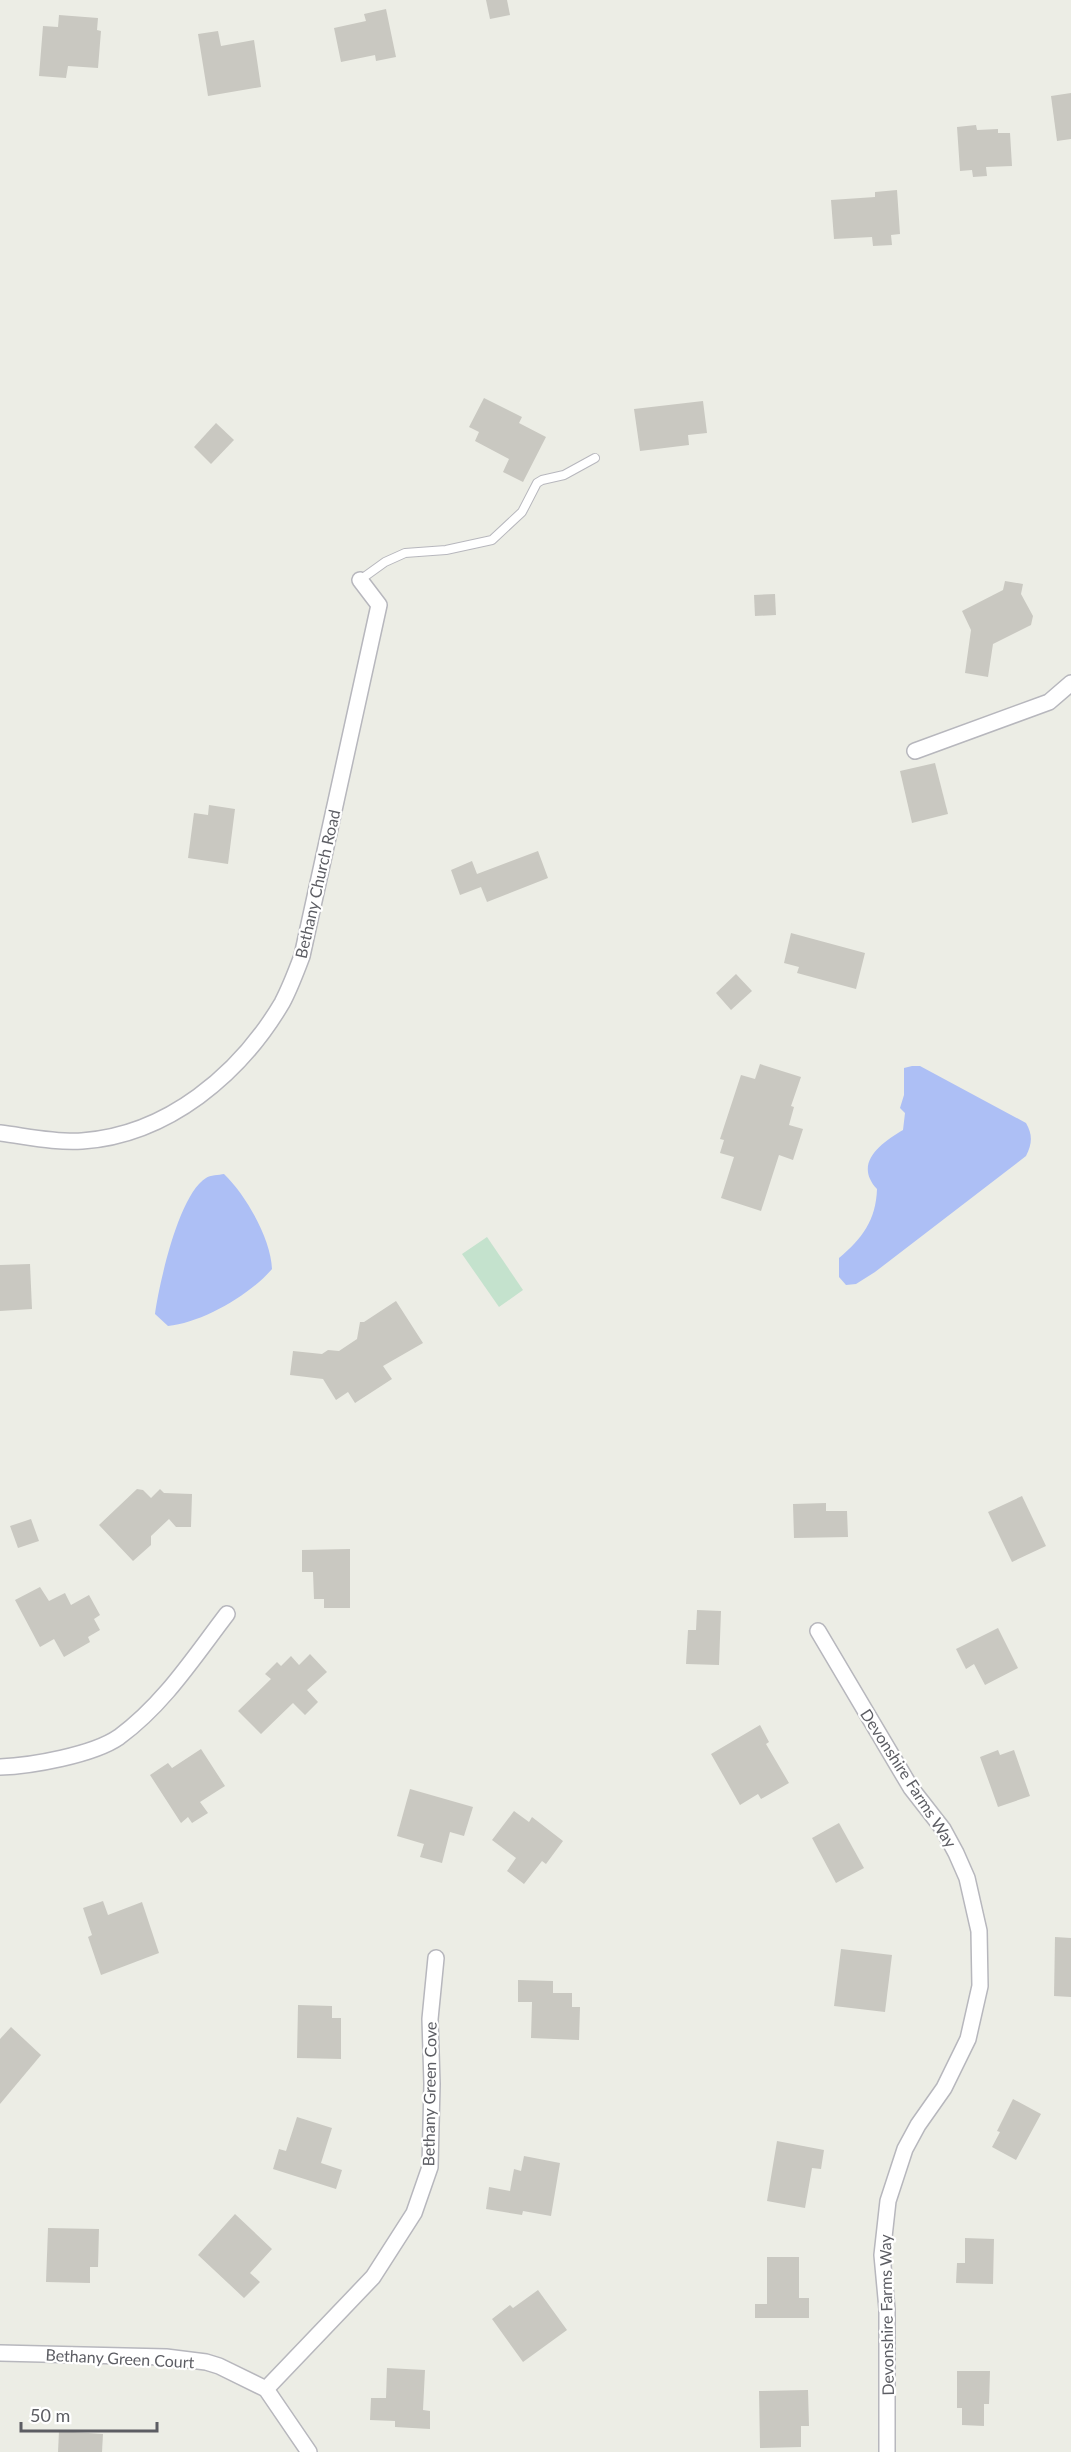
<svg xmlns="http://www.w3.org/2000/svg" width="1071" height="2452" font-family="Lato,sans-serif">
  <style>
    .green { fill: #c4e2cd }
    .water { fill: #adbff5 }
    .building { fill: #c9c8c1 }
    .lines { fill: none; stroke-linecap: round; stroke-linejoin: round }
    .service-casing { stroke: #b7b7bd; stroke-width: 10 }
    .minor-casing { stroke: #b7b7bd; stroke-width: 18 }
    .service { stroke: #fff; stroke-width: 8 }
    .minor { stroke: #fff; stroke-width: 15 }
    .labels { text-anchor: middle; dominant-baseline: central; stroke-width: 4.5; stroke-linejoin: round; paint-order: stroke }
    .street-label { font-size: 16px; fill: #5c5d63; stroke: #fff }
  </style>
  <rect width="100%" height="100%" fill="#ecede5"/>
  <polygon class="green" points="487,1237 523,1290 499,1307 462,1254"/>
  <g class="water">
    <path d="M 912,1066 L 920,1066 L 1026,1123 C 1033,1135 1032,1144 1026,1156 L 875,1272 L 856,1284 L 846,1285 L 839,1277 L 839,1258 C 862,1239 876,1220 877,1189 C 853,1163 881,1143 903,1130 L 905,1113 L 900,1108 L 904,1095 L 904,1068 Z"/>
    <path d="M 224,1174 C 246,1195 271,1239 272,1269 C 250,1295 202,1323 168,1326 L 155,1314 C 159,1284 179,1194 206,1178 C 210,1175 219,1175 224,1174 Z"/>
  </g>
  <g class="building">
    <polygon points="486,0 507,0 510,15 490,19"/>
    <polygon points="386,9 396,57 376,61 375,55 341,62 334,28 366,21 364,14"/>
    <polygon points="59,15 98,18 97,30 101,31 98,68 68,66 66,78 39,76 43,26 58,27"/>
    <polygon points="218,31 221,46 254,40 261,87 208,96 198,34"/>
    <polygon points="1071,93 1071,139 1057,141 1051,96"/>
    <polygon points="976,125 977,130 998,129 998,133 1010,133 1012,166 986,167 987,176 973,177 972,170 960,171 957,127"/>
    <polygon points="897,190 900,234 891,235 892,245 873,246 872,237 834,239 831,200 875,197 875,192"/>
    <polygon points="484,398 522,417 519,423 546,437 523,482 503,472 509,459 475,441 479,432 469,427"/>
    <polygon points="703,401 707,433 688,435 689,445 640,451 634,409"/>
    <polygon points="216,423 234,440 211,464 194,447"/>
    <polygon points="1005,581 1023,584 1021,594 1033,616 1031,625 993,644 988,677 965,673 971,630 962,611 1003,590"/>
    <polygon points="775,594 776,615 755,616 754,595"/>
    <polygon points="935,763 948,814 912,823 900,771"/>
    <polygon points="209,805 235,809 228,864 188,858 194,813 208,815"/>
    <polygon points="538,851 548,878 487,902 481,887 460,895 451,870 472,861 477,874"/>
    <polygon points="791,933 865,953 856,989 797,973 799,967 784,963"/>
    <polygon points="736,974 752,991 731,1010 716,993"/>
    <polygon points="760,1064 801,1077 791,1106 794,1107 789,1125 803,1129 793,1160 779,1155 761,1211 721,1198 734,1157 720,1153 724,1140 720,1139 741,1075 755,1079"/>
    <polygon points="30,1264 32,1309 0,1311 0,1265"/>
    <polygon points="396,1301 423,1343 383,1366 392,1379 355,1403 348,1392 336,1400 323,1379 290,1375 293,1351 322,1354 328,1350 339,1351 357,1339 360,1322 364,1322"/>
    <polygon points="137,1489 143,1490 151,1498 160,1489 164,1493 192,1494 191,1527 176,1527 169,1519 151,1536 151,1545 133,1561 99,1525"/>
    <polygon points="1022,1496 1046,1546 1012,1562 988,1512"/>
    <polygon points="826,1503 826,1511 847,1511 848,1537 794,1538 793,1504"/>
    <polygon points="31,1519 39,1541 18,1548 10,1526"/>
    <polygon points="350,1549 350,1608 324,1608 324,1599 314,1599 313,1572 302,1572 302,1550"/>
    <polygon points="40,1587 49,1601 65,1593 71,1605 89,1595 100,1615 94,1619 100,1630 88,1637 90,1642 64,1657 54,1639 40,1647 15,1600"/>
    <polygon points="697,1610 721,1611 719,1665 686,1664 688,1630 696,1630"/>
    <polygon points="998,1628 1018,1668 985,1685 974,1664 966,1669 956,1649"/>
    <polygon points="310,1654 327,1672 307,1690 318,1702 305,1715 293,1703 261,1734 238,1711 271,1679 265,1674 277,1662 281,1666 291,1656 299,1665"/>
    <polygon points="760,1725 769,1742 766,1744 789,1783 761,1799 758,1794 740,1805 711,1754"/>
    <polygon points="201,1749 225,1786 200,1802 208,1813 192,1823 188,1817 181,1823 150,1775 168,1763 172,1768"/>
    <polygon points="998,1750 1000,1755 1014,1750 1030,1796 998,1807 980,1757"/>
    <polygon points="410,1789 473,1807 464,1836 450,1832 442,1863 420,1857 424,1844 397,1836"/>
    <polygon points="514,1811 529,1822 532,1817 563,1841 546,1864 542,1861 524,1884 507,1871 516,1858 492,1840"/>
    <polygon points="839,1823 864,1868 836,1883 812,1838"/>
    <polygon points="103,1901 108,1915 142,1902 159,1953 101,1975 88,1937 92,1935 83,1908"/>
    <polygon points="1055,1937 1071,1938 1071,1997 1054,1996"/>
    <polygon points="841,1949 892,1955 885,2012 834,2006"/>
    <polygon points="518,1980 553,1981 553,1993 572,1993 572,2007 580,2007 579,2040 531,2038 532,2002 518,2002"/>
    <polygon points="298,2005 332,2006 332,2018 341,2018 341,2059 297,2058"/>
    <polygon points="11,2027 41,2055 0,2104 0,2039"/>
    <polygon points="1013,2099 1041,2114 1016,2160 992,2147 1000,2132 997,2131"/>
    <polygon points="297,2117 332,2128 321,2163 342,2170 336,2189 273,2169 279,2149 286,2151"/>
    <polygon points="777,2141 824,2150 821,2169 812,2168 805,2208 767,2201"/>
    <polygon points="524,2156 560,2163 551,2216 523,2211 522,2215 486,2209 489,2187 510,2191 514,2169 521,2171"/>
    <polygon points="235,2214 272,2249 250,2273 260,2282 244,2298 198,2255"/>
    <polygon points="48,2228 99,2229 98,2267 90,2267 90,2283 46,2282"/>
    <polygon points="965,2238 994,2239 993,2284 956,2283 957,2263 965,2263"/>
    <polygon points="767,2257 799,2257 799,2298 809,2298 809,2318 755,2318 755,2304 767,2304"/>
    <polygon points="538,2290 567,2330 523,2362 492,2319 510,2305 513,2308"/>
    <polygon points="387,2368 425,2370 423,2410 430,2411 430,2429 395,2427 395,2421 370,2420 371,2398 386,2398"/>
    <polygon points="957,2371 990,2371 989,2404 984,2404 984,2426 962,2425 962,2408 957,2408"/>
    <polygon points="808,2390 809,2426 801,2426 801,2447 760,2448 759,2391"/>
    <polygon points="59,2431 103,2434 102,2452 58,2452"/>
  </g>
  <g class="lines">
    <g class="service-casing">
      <polyline id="service" points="360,580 385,562 405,553 446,550 492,540 522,512 537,483 542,480 564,475 595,458"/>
    </g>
    <g class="minor-casing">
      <g id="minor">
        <polyline points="915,751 1049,702 1071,683"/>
        <path d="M 0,1133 C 25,1136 57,1143 82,1141 C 168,1135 240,1074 282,1003 C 290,988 296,972 302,956 L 379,605 L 360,580"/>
        <polyline points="818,1631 911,1788 943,1829 956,1853 967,1878 979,1931 980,1986 968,2039 944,2088 918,2125 905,2149 888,2201 882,2255 887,2309 887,2452"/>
        <path d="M 0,1767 C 31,1766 93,1755 119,1737 C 164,1704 194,1657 227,1614"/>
        <polyline points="0,2353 166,2357 206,2362 219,2366 266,2389 309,2452"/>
        <polyline points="266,2389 373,2277 414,2213 430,2167 432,2084 430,2019 436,1958"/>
      </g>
    </g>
    <use href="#service" class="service"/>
    <use href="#minor" class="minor"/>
  </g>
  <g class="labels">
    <g class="street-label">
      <text transform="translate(317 884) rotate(-77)">Bethany Church Road</text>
      <text transform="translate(909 1778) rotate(57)">Devonshire Farms Way</text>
      <text transform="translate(429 2094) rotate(-89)">Bethany Green Cove</text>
      <text transform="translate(886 2315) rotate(-91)">Devonshire Farms Way</text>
      <text transform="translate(120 2358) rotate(3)">Bethany Green Court</text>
    </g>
  </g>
  <path d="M21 2422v9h136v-9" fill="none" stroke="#5c5d63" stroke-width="3"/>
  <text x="30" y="2422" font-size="18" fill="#5c5d63" stroke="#ffffff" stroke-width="4.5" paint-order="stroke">50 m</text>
</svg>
